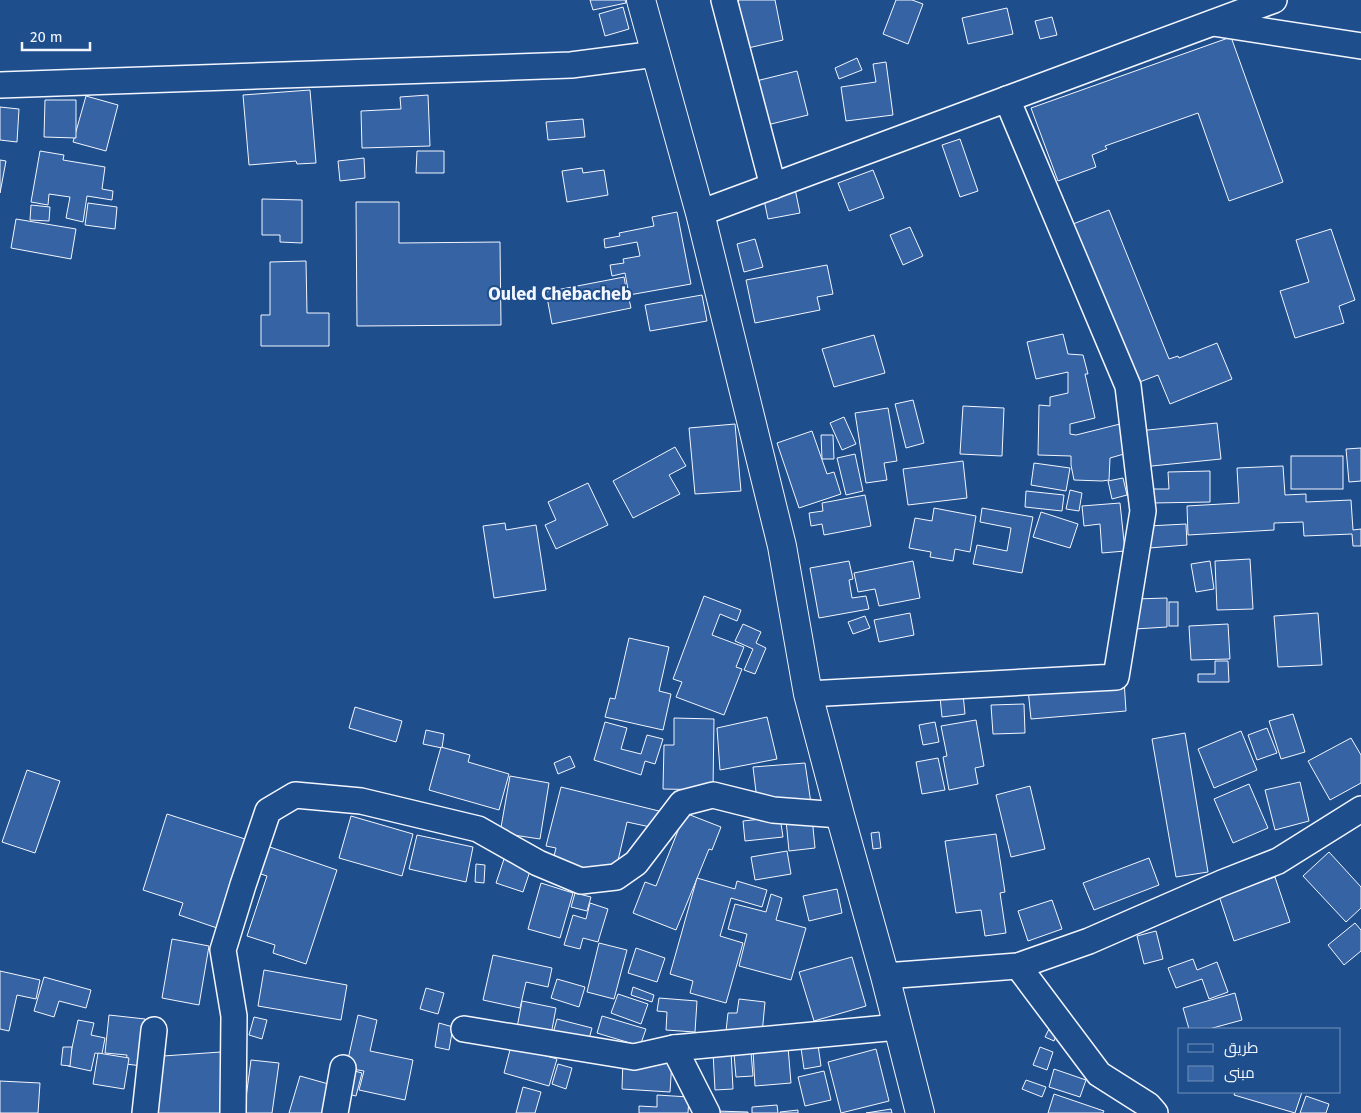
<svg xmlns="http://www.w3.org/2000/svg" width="1361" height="1113" font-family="'Fira Sans',Cairo,sans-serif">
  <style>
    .building { fill: #3563a3; stroke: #f2f6ff }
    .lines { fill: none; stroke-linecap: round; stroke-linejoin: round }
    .minor-casing { stroke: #f2f6ff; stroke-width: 28 }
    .major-casing { stroke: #f2f6ff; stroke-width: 30 }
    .minor { stroke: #1f4e8c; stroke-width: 25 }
    .major { stroke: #1f4e8c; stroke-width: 28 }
    .labels { text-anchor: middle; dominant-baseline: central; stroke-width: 4; stroke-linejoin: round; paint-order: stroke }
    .quarter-label { font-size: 18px; font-weight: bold; fill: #f2f6ff; stroke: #1f4e8c }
  </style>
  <rect width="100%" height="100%" fill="#1f4e8c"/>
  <g class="building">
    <polygon points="590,0 625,0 626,3 593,10"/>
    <polygon points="738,0 775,0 783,40 748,48"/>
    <polygon points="896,0 912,0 923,4 908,44 883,34"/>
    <polygon points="623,7 629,29 605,36 599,14"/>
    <polygon points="1007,8 1013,34 968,44 962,18"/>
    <polygon points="1052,17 1057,35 1040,39 1035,21"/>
    <polygon points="1231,37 1283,182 1229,201 1198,113 1105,146 1107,149 1092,155 1096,167 1058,181 1031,108"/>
    <polygon points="857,58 862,70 839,79 835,68"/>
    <polygon points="886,62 893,115 846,121 841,87 876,82 873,64"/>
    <polygon points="797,71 808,115 767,125 756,81"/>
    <polygon points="310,90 316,163 297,164 296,161 249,165 243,95"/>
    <polygon points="428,95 430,146 362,148 361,111 401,109 400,97"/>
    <polygon points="86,96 118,105 106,151 73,142"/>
    <polygon points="45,100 76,100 76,138 44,137"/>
    <polygon points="0,107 19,109 17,142 0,140"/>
    <polygon points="583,119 585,137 548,140 546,122"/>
    <polygon points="960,139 978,191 960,197 942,145"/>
    <polygon points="40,151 64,155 63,160 105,167 102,189 113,191 112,200 87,196 83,222 66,218 70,197 49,194 48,205 31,202"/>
    <polygon points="417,151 444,151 444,173 416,173"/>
    <polygon points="364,158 365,178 340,181 338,161"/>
    <polygon points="0,160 6,161 0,193"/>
    <polygon points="582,168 583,173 604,170 608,195 567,202 562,171"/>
    <polygon points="873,170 884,198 849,211 838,183"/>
    <polygon points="794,184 800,213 768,219 762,190"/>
    <polygon points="262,199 302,200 302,243 280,242 280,235 262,235"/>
    <polygon points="356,202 399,202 399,243 500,242 501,325 357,326"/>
    <polygon points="88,203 117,207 115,229 85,225"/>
    <polygon points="31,205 50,207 49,221 30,220"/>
    <polygon points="1109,210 1169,359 1178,356 1179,358 1217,343 1232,379 1170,404 1158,375 1137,383 1073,224"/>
    <polygon points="677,212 691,284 629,295 625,273 612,276 610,265 624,263 623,259 640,256 637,242 605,248 604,239 620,236 619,233 654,226 652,217"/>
    <polygon points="16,219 76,229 71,259 11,248"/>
    <polygon points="910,227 923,256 903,265 890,235"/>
    <polygon points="1331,229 1355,300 1339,306 1344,323 1295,338 1280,291 1309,282 1296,240"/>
    <polygon points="755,239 763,267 744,272 737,244"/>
    <polygon points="306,261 307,313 329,313 329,346 261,346 261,315 270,315 270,262"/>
    <polygon points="827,265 833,294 817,297 820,310 755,323 746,280"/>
    <polygon points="624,277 628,299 629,299 631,308 552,324 546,292"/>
    <polygon points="702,295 707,321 650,331 645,305"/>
    <polygon points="1063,334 1068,354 1083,355 1088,374 1085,374 1095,418 1070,424 1070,434 1076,435 1120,424 1124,454 1110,458 1109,480 1102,481 1074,480 1071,465 1071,456 1038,455 1039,405 1050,406 1050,397 1068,393 1068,372 1036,379 1027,342"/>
    <polygon points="874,335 885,373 834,387 822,349"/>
    <polygon points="913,400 924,443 906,448 895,404"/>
    <polygon points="963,406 1004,408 1002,456 960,454"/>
    <polygon points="888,408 897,461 884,463 887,480 866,483 855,413"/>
    <polygon points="844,417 856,444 842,450 830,423"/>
    <polygon points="1217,423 1221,459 1142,467 1138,431"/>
    <polygon points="735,424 741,491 695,494 689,428"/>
    <polygon points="812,431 827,474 834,472 841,494 799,508 777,443"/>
    <polygon points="821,435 833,435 834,459 822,459"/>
    <polygon points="675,447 686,466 669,475 680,494 633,518 613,481"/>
    <polygon points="1361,448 1361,481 1349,482 1346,449"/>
    <polygon points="855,454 863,491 846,495 837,458"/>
    <rect x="1291" y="456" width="52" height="33"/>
    <polygon points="963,461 967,498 908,505 903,469"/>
    <polygon points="1034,463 1070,468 1066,491 1031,485"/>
    <polygon points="1283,466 1285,495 1306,494 1306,502 1351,500 1353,530 1361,529 1361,546 1353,546 1352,534 1304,536 1303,522 1274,523 1274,530 1188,535 1187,506 1239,503 1237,468"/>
    <polygon points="1210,471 1210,502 1152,503 1151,489 1169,489 1168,472"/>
    <polygon points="1123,478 1127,495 1112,499 1108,481"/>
    <polygon points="588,483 608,525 556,549 545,525 556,520 548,502"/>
    <polygon points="1070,490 1082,493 1079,511 1066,509"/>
    <polygon points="1026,491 1064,495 1062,511 1025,507"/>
    <polygon points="865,495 871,526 824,535 822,524 811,526 809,513 823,511 822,503"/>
    <polygon points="1120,503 1125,551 1102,553 1100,524 1084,526 1082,506"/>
    <polygon points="934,508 976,516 970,552 955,549 953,561 930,557 931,552 909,548 915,518 932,521"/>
    <polygon points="982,508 1033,517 1022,573 973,564 977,545 1007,551 1011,528 980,522"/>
    <polygon points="1041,512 1078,524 1070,548 1033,537"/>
    <polygon points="505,523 506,530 536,525 546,590 494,598 483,526"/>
    <polygon points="1186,524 1187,545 1149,548 1148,526"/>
    <polygon points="1250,559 1253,609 1217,610 1215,561"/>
    <polygon points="849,561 853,579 849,580 852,598 866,596 869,609 819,618 810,568"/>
    <polygon points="913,561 920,598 879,606 875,589 858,592 854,573"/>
    <polygon points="1210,561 1214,589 1196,592 1191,564"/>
    <polygon points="704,596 741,610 737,621 720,614 712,635 744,647 736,667 742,669 724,715 676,697 682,682 673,679"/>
    <polygon points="1167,598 1167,627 1135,629 1134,599"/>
    <rect x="1169" y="602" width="9" height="24"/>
    <polygon points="910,613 914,635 879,642 874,620"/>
    <polygon points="1318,613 1322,665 1278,667 1274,616"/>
    <polygon points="865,616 870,628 853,634 848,622"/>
    <polygon points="743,624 761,632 756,643 766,648 755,674 744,670 753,649 735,641"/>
    <polygon points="1228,624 1230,659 1191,660 1189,626"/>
    <polygon points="629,638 669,647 659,691 671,694 663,730 605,717 610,698 615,699"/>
    <polygon points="1215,661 1228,661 1229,682 1198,682 1198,674 1215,674"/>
    <polygon points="1124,680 1126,711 1031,719 1028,689"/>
    <polygon points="963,694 965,714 942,717 940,697"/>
    <polygon points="1024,704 1025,733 993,734 991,705"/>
    <polygon points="355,707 402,721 396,742 349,728"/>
    <polygon points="1293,714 1305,752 1281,759 1269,721"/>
    <polygon points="767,717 777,759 720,770 717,728"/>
    <polygon points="674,718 714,719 713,790 663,789 664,745 674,745"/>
    <polygon points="976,720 984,766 975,768 978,784 949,790 943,757 947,756 941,726"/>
    <polygon points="605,722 627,728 621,749 641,754 647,735 663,739 655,764 645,761 641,775 594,760"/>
    <polygon points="935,722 939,742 923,745 919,725"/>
    <polygon points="1267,728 1277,753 1257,760 1248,735"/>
    <polygon points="426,730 444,734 442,748 423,744"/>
    <polygon points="1241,731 1257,770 1214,788 1198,749"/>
    <polygon points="1185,733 1208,872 1176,877 1152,739"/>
    <polygon points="1351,738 1361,755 1361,783 1330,800 1308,761"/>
    <polygon points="441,747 470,755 468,762 509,774 499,810 429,790"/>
    <polygon points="570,756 575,767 558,774 554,763"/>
    <polygon points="938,758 945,790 922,794 916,762"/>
    <polygon points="805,763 812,810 757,800 753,767"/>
    <polygon points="27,770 60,781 35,853 2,842"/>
    <polygon points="510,776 549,783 540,839 500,833"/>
    <polygon points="1300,782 1309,821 1275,830 1265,790"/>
    <polygon points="1249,784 1268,828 1233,843 1214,799"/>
    <polygon points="1030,786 1045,849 1011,857 996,795"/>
    <polygon points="561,787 659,811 655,828 627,822 616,869 601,866 598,876 552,864 556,848 546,846"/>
    <polygon points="685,813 721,827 712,850 709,849 676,930 633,913 645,882 656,886"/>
    <polygon points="167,814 245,839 217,928 179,915 183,903 143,890"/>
    <polygon points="351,816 413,834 402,876 339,858"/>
    <polygon points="780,817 783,837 745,841 743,821"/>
    <polygon points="812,817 815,848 789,851 786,820"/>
    <polygon points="879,832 881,848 873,849 871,833"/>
    <polygon points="996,834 1005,892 1000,893 1006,933 985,936 981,910 956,913 945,841"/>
    <polygon points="417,835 473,847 466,882 409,869"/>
    <polygon points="267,846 337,870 306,964 273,953 275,945 247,936 267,876 258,873"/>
    <polygon points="787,851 791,874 755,880 751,857"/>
    <polygon points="1329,852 1361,887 1361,908 1346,922 1303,876"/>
    <polygon points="505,856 532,865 523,892 496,883"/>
    <polygon points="1149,858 1159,885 1094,910 1083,883"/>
    <polygon points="476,864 485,865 484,883 475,882"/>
    <polygon points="1275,877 1290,922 1234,941 1219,896"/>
    <polygon points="697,878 735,889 737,881 767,890 762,907 731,898 720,936 743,943 726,1003 690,993 693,981 670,974"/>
    <polygon points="541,883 573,893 560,938 528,929"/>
    <polygon points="837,889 842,913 809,921 803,896"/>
    <polygon points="575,893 591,897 587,911 571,907"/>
    <polygon points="771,894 782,898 776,920 806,928 791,980 739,966 747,934 728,929 735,904 766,912"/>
    <polygon points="1052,900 1062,929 1028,941 1018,911"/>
    <polygon points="590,903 608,909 598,942 583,938 580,949 564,945 573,915 586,919"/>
    <polygon points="1355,923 1361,930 1361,951 1344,965 1328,945"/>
    <polygon points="1156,931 1163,959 1144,964 1137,936"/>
    <polygon points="172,939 209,946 199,1005 162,998"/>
    <polygon points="599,943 627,950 614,999 587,992"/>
    <polygon points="636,948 665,958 657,982 628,973"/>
    <polygon points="493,955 552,968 548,987 526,982 520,1008 483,1000"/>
    <polygon points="852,957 866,1006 814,1021 799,972"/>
    <polygon points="1193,959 1197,970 1217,962 1228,992 1209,999 1202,979 1176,988 1168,968"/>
    <polygon points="264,970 347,985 341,1020 258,1006"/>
    <polygon points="0,971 40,980 36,999 17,995 9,1031 0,1029"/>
    <polygon points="44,977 91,990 86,1008 59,1001 54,1017 34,1011"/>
    <polygon points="557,979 585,987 579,1007 551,998"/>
    <polygon points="633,987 654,995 652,1002 631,995"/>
    <polygon points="426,988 444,993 438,1014 420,1009"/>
    <polygon points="1235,993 1242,1020 1209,1029 1189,1029 1183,1008"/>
    <polygon points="618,994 648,1004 641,1024 611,1013"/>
    <polygon points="659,998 697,1001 695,1032 666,1030 667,1012 657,1011"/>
    <polygon points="739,999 765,1002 762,1034 726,1031 728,1013 737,1013"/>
    <polygon points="522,1001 556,1008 550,1040 516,1033"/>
    <polygon points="109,1015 145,1019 142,1066 126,1064 127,1055 105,1053"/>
    <polygon points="358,1015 377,1020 370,1051 413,1060 405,1100 359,1090 364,1071 346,1068"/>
    <polygon points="602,1016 646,1029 640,1046 597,1033"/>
    <polygon points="254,1017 267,1020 262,1039 249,1035"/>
    <polygon points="557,1019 592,1028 587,1046 552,1037"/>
    <polygon points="78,1020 94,1023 91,1035 105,1038 102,1054 95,1053 91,1071 68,1066"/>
    <polygon points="439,1023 453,1027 449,1050 435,1047"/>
    <polygon points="1050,1027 1058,1031 1054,1041 1045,1037"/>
    <polygon points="818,1045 821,1066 804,1069 801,1048"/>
    <polygon points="511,1046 557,1059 549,1086 504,1073"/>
    <polygon points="63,1047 72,1047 70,1066 61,1065"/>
    <polygon points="788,1047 791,1083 755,1086 753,1050"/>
    <polygon points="1040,1047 1053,1052 1047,1070 1033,1065"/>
    <polygon points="876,1049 889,1101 841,1113 828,1062"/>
    <polygon points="731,1051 733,1089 715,1090 713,1052"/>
    <polygon points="221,1052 220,1113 158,1113 157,1076 163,1056"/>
    <polygon points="751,1052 753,1076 736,1077 734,1054"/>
    <polygon points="98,1053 129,1058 124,1089 93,1084"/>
    <polygon points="623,1058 672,1061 670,1092 622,1089"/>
    <polygon points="251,1060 279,1063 272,1113 244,1113"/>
    <polygon points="558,1064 572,1068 566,1089 552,1084"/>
    <polygon points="1054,1069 1086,1080 1080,1097 1049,1087"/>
    <polygon points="351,1070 362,1073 356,1096 344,1093"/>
    <polygon points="824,1071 831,1100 805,1106 798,1077"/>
    <polygon points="300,1076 332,1085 324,1113 289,1113"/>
    <polygon points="1026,1080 1046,1087 1042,1097 1022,1089"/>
    <polygon points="0,1081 40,1083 38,1113 0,1113"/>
    <polygon points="523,1087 541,1092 535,1113 516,1113"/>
    <polygon points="1235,1092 1302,1092 1295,1113 1234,1095"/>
    <polygon points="1054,1094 1104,1111 1103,1113 1048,1113"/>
    <polygon points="657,1095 689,1097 688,1113 639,1113 639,1106 657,1107"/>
    <polygon points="1306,1096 1329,1104 1326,1113 1300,1113"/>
    <polygon points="777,1105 778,1113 752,1113 752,1107"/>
    <polygon points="891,1109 892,1113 866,1113"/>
    <polygon points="798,1110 798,1113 780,1113 780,1112"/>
    <polygon points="715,1111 748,1112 748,1113 716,1113"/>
  </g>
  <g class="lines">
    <g class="minor-casing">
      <g id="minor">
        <polyline points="724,0 773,186"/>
        <polyline points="1213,23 1361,46"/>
        <polyline points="0,85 571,65 656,54"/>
        <polyline points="700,213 1274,0"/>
        <polyline points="808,694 1116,677 1143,511 1128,386 1007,99"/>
        <polyline points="1018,966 1099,1074 1148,1105 1155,1113"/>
        <polyline points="885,976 1018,966 1089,941 1222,883 1278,861 1361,809"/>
        <polyline points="464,1029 634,1057 674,1048"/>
        <polyline points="145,1113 154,1030"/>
        <polyline points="233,1113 234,1016 223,950 243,885 268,811 295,795 361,801 478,829 538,863 581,881 616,877 636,863 682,803 713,795 773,810 840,815"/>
        <polyline points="335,1113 343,1068"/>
        <polyline points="707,1113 674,1048 898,1027"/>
      </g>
    </g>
    <g class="major-casing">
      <polyline id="major" points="641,0 700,213 782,546 808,694 840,815 885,976 920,1113"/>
    </g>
    <use href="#minor" class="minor"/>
    <use href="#major" class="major"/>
  </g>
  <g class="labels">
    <g class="quarter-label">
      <text x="560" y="294">Ouled Chebacheb</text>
    </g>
  </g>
  <rect x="1178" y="1028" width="162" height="65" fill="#1f4e8c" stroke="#7391ba"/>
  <rect x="1188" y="1044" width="25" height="8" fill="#1f4e8c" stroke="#7391ba"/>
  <text x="1224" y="1053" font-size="15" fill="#f2f6ff">طريق</text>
  <rect x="1188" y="1066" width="25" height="15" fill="#3563a3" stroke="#7391ba"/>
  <text x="1224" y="1078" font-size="15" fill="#f2f6ff">مبنى</text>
  <path d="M22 42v8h68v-8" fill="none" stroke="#f2f6ff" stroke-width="2.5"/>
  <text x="30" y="42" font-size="15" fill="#f2f6ff" stroke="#1f4e8c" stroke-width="4" paint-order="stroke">20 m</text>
</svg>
